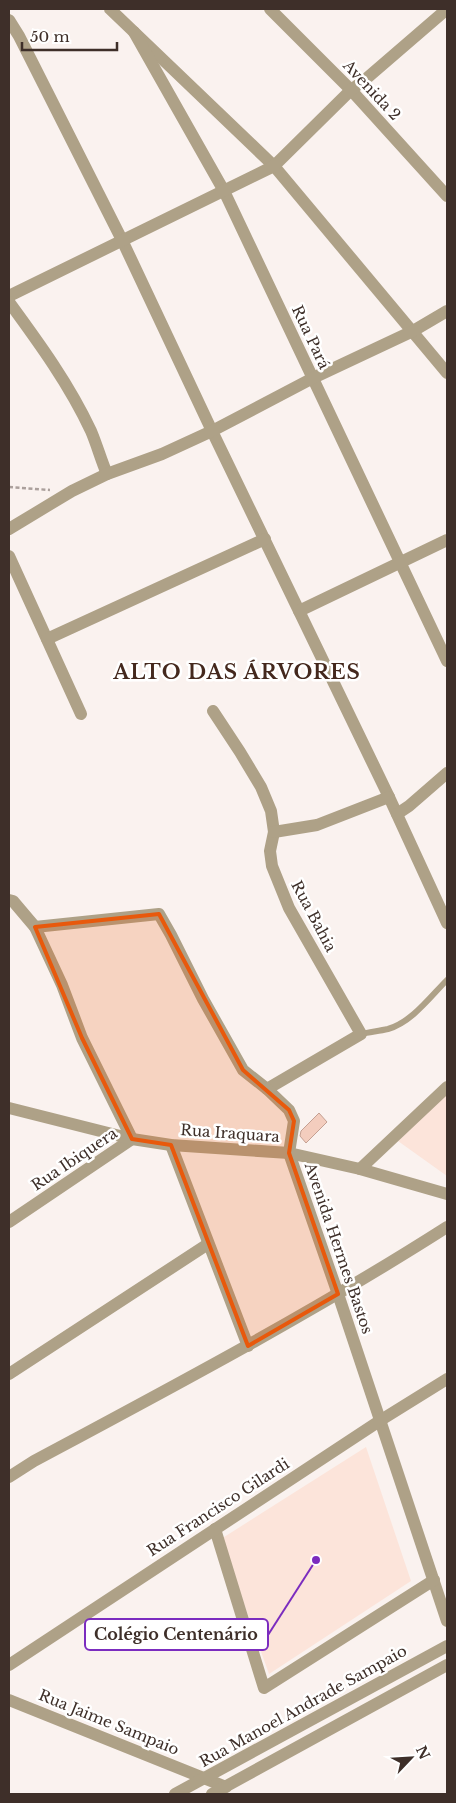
<svg xmlns="http://www.w3.org/2000/svg" width="456" height="1803" font-family="'Libre Baskerville',serif">
  <style>
    .education { fill: #fce4da }
    .building { fill: #f3cdbe; stroke: #c4a092 }
    .lines { fill: none; stroke-linecap: round; stroke-linejoin: round }
    .path { stroke: #aba09c; stroke-width: 2.5; stroke-dasharray: 4 2.5; stroke-linecap: butt }
    .service { stroke: #aea187; stroke-width: 6 }
    .minor { stroke: #aea187; stroke-width: 12 }
    .tertiary { stroke: #aea187; stroke-width: 12 }
    .marked { fill: #e8590c; fill-opacity: 0.2; stroke: #e8590c; stroke-width: 4; stroke-linejoin: round }
    .labels { text-anchor: middle; dominant-baseline: central; stroke-width: 5; stroke-linejoin: round; paint-order: stroke }
    .street-label { font-size: 15px; fill: #3e2f29; stroke: #fff }
    .district-label { font-size: 20px; font-weight: bold; letter-spacing: 1px; fill: #44281d; stroke: #fff }
    .leader { fill: none; stroke: #7b2cbf; stroke-width: 2 }
    .callout-dot { fill: #7b2cbf; stroke: #fff; stroke-width: 2 }
    .callout { fill: #fff; stroke: #7b2cbf; stroke-width: 2 }
    .callout-label { font-size: 16px; text-anchor: middle; font-weight: bold; fill: #3e2f29 }
  </style>
  <rect width="100%" height="100%" fill="#faf2ef"/>
  <g class="education">
    <polygon points="447,1093 447,1176 398,1141"/>
    <polygon points="366,1447 411,1581 269,1674 221,1539"/>
  </g>
  <polygon class="building" points="319,1113 327,1122 306,1143 300,1136 301,1131"/>
  <g class="lines">
    <polyline class="path" points="9,487 50,490"/>
    <path class="service" d="M 361,1034 C 370,1032 379,1031 388,1029 C 412,1022 430,997 447,980"/>
    <g class="minor">
      <polyline points="110,9 274,166 447,373"/>
      <polyline points="270,9 351,90 447,196"/>
      <polyline points="9,20 19,36 122,240 212,431 389,797 447,923"/>
      <polyline points="134,32 224,191 447,661"/>
      <polyline points="9,296 274,166 351,90 367,78 447,9"/>
      <path d="M 9,302 C 39,343 69,384 91,431 C 97,445 101,460 107,474"/>
      <polyline points="9,529 72,491 107,474 162,454 212,431 313,378 413,331 447,311"/>
      <polyline points="9,556 81,714"/>
      <polyline points="299,611 447,540"/>
      <polyline points="47,639 265,539"/>
      <polyline points="213,711 240,752 261,787 271,811 274,832 270,851 272,866 289,908 361,1034 267,1089"/>
      <polyline points="397,814 409,806 447,773"/>
      <polyline points="274,832 317,825 389,797"/>
      <polyline points="9,900 13,901 35,927 62,985 82,1038 132,1139 9,1222"/>
      <polyline points="35,927 159,914 171,935 203,999 243,1070 267,1089 289,1110 294,1121 289,1153 338,1294 447,1621"/>
      <polyline points="9,1108 132,1139 171,1145 289,1153 360,1169 447,1194"/>
      <polyline points="171,1145 248,1346"/>
      <polyline points="360,1169 447,1087"/>
      <polyline points="9,1374 208,1244"/>
      <path d="M 9,1477 L 34,1461 C 174,1386 314,1312 447,1227"/>
      <polyline points="215,1529 264,1688 434,1580"/>
      <polyline points="9,1700 226,1787"/>
    </g>
    <g class="tertiary">
      <polyline points="9,1665 381,1420 447,1379"/>
      <polyline points="175,1794 447,1646"/>
      <polyline points="212,1794 447,1665"/>
    </g>
  </g>
  <path class="marked" d="M 159,914 L 243,1070 L 289,1110 L 294,1121 L 289,1153 L 338,1294 L 248,1346 L 171,1145 L 132,1139 L 82,1038 L 35,927 Z"/>
  <g class="labels">
    <g class="street-label">
      <text transform="translate(372 90) rotate(47)">Avenida 2</text>
      <text transform="translate(311 337) rotate(65)">Rua Pará</text>
      <text transform="translate(314 916) rotate(62)">Rua Bahia</text>
      <text transform="translate(230 1133) rotate(4)">Rua Iraquara</text>
      <text transform="translate(74 1159) rotate(-34)">Rua Ibiquera</text>
      <text transform="translate(339 1248) rotate(71)">Avenida Hermes Bastos</text>
      <text transform="translate(218 1507) rotate(-33)">Rua Francisco Gilardi</text>
      <text transform="translate(303 1706) rotate(-29)">Rua Manoel Andrade Sampaio</text>
      <text transform="translate(109 1722) rotate(22)">Rua Jaime Sampaio</text>
    </g>
    <g class="district-label">
      <text x="237" y="672">ALTO DAS ÁRVORES</text>
    </g>
  </g>
  <path class="leader" d="M316 1560L268 1635"/>
  <circle class="callout-dot" cx="316" cy="1560" r="5"/>
  <rect class="callout" x="85" y="1619" width="183" height="31" rx="5"/>
  <g class="callout-label">
    <text x="176" y="1640">Colégio Centenário</text>
  </g>
  <rect width="456" height="1803" fill="none" stroke="#3e2f29" stroke-width="20"/>
  <g transform="translate(411 1758) rotate(65)" stroke="#ffffff" stroke-width="4" paint-order="stroke">
  <path d="M0-4L9 19L0 12L-9 19Z" fill="#3e2f29"/>
  <text y="-8" font-size="14" font-weight="bold" text-anchor="middle" fill="#3e2f29">N</text>
  </g>
  <path d="M22 42v8h95v-8" fill="none" stroke="#3e2f29" stroke-width="2.5"/>
  <text x="30" y="42" font-size="15" fill="#3e2f29" stroke="#ffffff" stroke-width="4" paint-order="stroke">50 m</text>
</svg>
